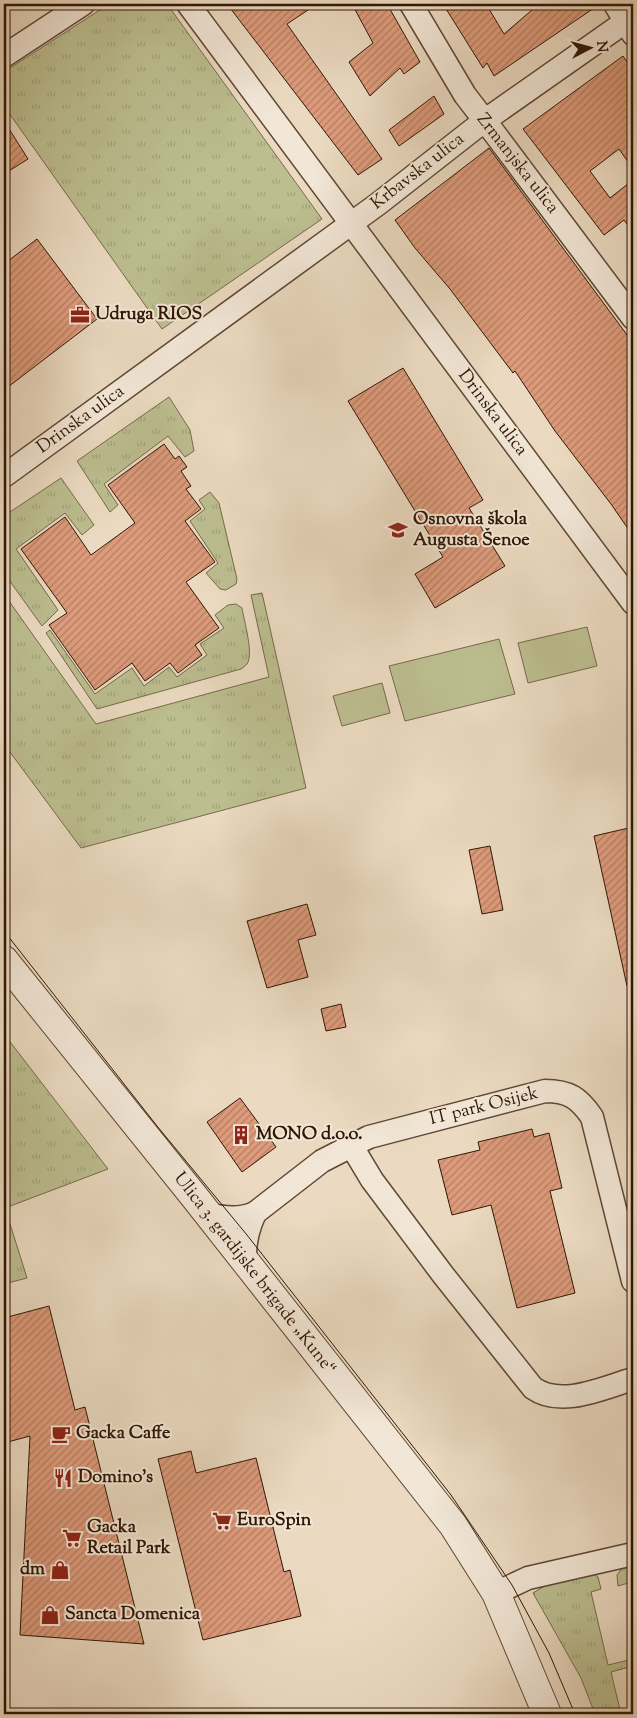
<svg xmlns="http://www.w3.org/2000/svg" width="637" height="1718" font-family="'Sorts Mill Goudy',serif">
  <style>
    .grass { fill: url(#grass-tufts); stroke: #766a4a }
    .garden { fill: #bcbe90; stroke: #766a4a }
    .building { fill: url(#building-hatch); stroke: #301604 }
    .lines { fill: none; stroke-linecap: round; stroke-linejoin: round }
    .minor-casing { stroke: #5f4733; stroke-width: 25 }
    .tertiary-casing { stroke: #5f4733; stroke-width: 30 }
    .minor { stroke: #f2e7d7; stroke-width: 22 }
    .tertiary { stroke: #f2e7d7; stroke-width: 28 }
    .tram { stroke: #301604; stroke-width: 1 }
    .labels { text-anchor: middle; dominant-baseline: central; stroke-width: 4; stroke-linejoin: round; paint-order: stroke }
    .street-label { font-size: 18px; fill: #301604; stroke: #f2e7d7 }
    .poi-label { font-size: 18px; font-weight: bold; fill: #301604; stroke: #f2e7d7; text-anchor: start }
  </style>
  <defs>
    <pattern id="grass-tufts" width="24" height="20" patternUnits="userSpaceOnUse" patternTransform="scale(1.25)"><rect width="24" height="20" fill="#bcbe90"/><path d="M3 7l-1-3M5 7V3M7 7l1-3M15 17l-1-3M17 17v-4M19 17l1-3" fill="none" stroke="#a2a37b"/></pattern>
    <pattern id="building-hatch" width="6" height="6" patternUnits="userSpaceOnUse" patternTransform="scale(1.25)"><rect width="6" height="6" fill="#dd9b7b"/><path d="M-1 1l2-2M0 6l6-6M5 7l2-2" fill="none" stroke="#b47d63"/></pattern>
  </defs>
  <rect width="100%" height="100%" fill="#ebdac1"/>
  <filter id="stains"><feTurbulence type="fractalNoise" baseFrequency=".004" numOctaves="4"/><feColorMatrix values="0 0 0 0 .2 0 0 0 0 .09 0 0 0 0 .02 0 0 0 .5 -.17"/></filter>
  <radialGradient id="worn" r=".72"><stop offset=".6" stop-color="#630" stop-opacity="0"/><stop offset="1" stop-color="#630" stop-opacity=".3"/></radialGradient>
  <g class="grass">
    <polygon points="109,4 167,4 322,219 162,329 4,106 4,72"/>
    <polygon points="169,397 190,430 194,451 185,457 168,436 104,484 118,505 110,512 77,461"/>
    <polygon points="61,478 94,525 82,535 65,513 16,549 58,610 42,626 4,573 4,516"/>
    <polygon points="210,492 219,503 237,579 236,584 226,590 220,589 206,573 218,563 190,521 205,509 199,500"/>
    <polygon points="262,593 306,788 81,848 4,744 4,594 96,724 269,677 251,595"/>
    <path d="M 236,604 L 242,608 C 244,621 254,654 247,664 C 245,666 243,668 241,669 L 97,709 L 46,633 L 50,630 L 95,694 L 132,668 L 144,686 L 169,667 L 177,677 L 207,655 L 200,644 L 224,628 L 215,615 L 228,605 Z"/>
    <polygon points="4,1034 108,1169 5,1208 27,1278 4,1284"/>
    <polygon points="633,1563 633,1589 632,1582 618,1586 617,1575 622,1568"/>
    <polygon points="593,1573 598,1577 601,1589 591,1592 608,1665 633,1659 633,1666 611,1672 621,1714 595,1714 581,1678 533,1593 548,1584"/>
  </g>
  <g class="garden">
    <polygon points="587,627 597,666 528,683 518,643"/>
    <polygon points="499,639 515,694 405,721 389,666"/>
    <polygon points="382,683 390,713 342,726 333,696"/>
  </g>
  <g class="building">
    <polygon points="227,4 317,4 287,24 382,159 358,175"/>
    <polygon points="352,4 387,4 420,62 404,74 400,68 370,96 349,62 373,43"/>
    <polygon points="443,4 486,4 504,34 539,4 600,4 494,76 487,63 483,68"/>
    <polygon points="623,56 633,71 633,169 619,149 590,171 610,198 633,180 633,232 624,220 604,235 523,129"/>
    <polygon points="434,96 444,114 399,146 389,130"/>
    <polygon points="4,121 28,159 4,174"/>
    <polygon points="489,148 633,343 633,536 611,504 555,431 515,371 513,373 450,289 415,248 395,220"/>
    <polygon points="37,239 97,319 4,390 4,264"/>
    <polygon points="403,368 483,500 469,508 505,566 435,608 415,574 443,557 348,401"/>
    <polygon points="164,444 175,459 179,456 187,467 181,471 191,486 186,489 201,509 185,521 215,562 186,582 219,628 195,645 202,655 178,673 170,663 145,681 132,663 95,690 49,625 67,613 21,549 65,517 91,555 135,523 108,485"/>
    <polygon points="633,827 633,986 627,986 594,836"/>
    <polygon points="490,846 503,910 482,914 469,850"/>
    <polygon points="307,904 316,935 298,940 308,977 267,988 247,921"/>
    <polygon points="341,1004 346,1027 326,1031 321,1009"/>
    <polygon points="240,1098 276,1147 242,1172 207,1122"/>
    <polygon points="532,1129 534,1137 549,1133 562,1188 550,1191 575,1293 517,1308 491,1205 452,1215 438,1160 480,1150 478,1142"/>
    <polygon points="49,1306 75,1410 85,1407 144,1644 20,1635 30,1436 4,1443 4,1318"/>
    <polygon points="191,1451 196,1473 256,1458 284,1572 290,1570 301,1616 203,1640 158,1459"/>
  </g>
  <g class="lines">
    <g class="minor-casing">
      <g id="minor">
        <polyline points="188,4 633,603"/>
        <polyline points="411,4 465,95 495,134 633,318"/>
        <polyline points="615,4 633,34"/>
        <polyline points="4,56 83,4"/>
        <polyline points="4,476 378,204 484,121 625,22 633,18"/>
        <path d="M 351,1145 L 372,1180 L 444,1276 L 533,1388 C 561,1408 603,1388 633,1379"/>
        <path d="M 207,1214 C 223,1218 240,1220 255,1213 L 322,1161 L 369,1137 L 545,1091 C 569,1091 579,1098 592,1117 L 633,1281"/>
        <path d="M 245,1262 C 244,1244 247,1230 255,1213"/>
        <polyline points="496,1593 528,1578 633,1554"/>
      </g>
    </g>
    <g class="tertiary-casing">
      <polyline id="tertiary" points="4,960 193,1195 453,1525 496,1593 547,1714"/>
    </g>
    <use href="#minor" class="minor"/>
    <use href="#tertiary" class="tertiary"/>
    <polyline class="tram" points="4,931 157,1126 247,1235 451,1495 512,1585 549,1653 575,1714"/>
  </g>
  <defs>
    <g id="office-bare" transform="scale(1.5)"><path d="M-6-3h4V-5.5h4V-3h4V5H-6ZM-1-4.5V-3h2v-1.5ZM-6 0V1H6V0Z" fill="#8f2418" stroke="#f2e7d7" stroke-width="2.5" paint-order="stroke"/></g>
    <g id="school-bare" transform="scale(1.5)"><path d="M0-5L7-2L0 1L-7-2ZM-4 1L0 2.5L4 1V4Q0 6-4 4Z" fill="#8f2418" stroke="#f2e7d7" stroke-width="2.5" paint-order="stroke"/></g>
    <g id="building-bare" transform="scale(1.5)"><path d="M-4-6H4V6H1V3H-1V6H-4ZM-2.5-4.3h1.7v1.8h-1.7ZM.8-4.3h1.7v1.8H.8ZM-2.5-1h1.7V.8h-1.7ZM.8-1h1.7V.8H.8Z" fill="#8f2418" stroke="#f2e7d7" stroke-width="2.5" paint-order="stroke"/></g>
    <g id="cafe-bare" transform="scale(1.5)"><path d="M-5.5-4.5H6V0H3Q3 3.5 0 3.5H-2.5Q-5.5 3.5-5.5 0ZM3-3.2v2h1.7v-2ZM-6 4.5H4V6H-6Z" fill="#8f2418" stroke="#f2e7d7" stroke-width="2.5" paint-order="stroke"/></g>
    <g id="restaurant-bare" transform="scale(1.5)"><path d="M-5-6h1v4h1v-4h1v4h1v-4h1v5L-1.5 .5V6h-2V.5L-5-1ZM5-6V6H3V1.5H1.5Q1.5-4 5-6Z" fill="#8f2418" stroke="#f2e7d7" stroke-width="2.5" paint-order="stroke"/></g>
    <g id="supermarket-bare" transform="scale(1.5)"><path d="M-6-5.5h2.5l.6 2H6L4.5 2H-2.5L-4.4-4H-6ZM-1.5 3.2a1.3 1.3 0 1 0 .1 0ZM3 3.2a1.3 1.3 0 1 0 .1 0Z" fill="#8f2418" stroke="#f2e7d7" stroke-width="2.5" paint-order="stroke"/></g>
    <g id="shop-bare" transform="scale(1.5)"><path d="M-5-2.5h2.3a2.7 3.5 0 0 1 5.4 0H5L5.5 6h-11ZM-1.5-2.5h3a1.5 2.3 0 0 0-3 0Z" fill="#8f2418" stroke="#f2e7d7" stroke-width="2.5" paint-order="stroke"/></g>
  </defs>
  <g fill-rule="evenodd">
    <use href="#office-bare" x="80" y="315"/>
    <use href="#school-bare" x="398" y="530"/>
    <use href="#building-bare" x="241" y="1135"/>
    <use href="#cafe-bare" x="61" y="1434"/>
    <use href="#restaurant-bare" x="63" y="1478"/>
    <use href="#supermarket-bare" x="222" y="1521"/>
    <use href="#supermarket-bare" x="72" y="1538"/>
    <use href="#shop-bare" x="60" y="1570"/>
    <use href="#shop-bare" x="50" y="1615"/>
  </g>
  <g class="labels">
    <g class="street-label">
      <text transform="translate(517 164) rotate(52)">Zrmanjska ulica</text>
      <text transform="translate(418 172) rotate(-38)">Krbavska ulica</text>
      <text transform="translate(492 413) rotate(53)">Drinska ulica</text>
      <text transform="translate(81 420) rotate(-36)">Drinska ulica</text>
      <text transform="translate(484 1107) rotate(-14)">IT park Osijek</text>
      <text transform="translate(254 1274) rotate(52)">Ulica 3. gardijske brigade „Kune“</text>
    </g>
    <g class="poi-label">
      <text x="95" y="315">Udruga RIOS</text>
      <text x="413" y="520">Osnovna škola<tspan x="413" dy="21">Augusta Šenoe</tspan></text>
      <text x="256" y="1135">MONO d.o.o.</text>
      <text x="76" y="1434">Gacka Caffe</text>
      <text x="78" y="1478">Domino's</text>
      <text x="237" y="1521">EuroSpin</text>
      <text x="87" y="1528">Gacka<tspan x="87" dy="21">Retail Park</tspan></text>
      <text x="45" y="1570" text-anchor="end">dm</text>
      <text x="65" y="1615">Sancta Domenica</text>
    </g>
  </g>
  <rect width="637" height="1718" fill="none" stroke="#ebdac1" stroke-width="20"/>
  <rect x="5" y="5" width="627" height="1708" fill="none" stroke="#301604" stroke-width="2.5"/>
  <rect x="10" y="10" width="617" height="1698" fill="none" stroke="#301604"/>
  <g transform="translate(590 48) rotate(84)" stroke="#f2e7d7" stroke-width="4" paint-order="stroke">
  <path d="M0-4L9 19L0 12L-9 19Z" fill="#301604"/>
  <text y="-8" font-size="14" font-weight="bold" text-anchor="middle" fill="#301604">N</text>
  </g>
  <rect width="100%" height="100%" filter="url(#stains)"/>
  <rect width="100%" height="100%" fill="url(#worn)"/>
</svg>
